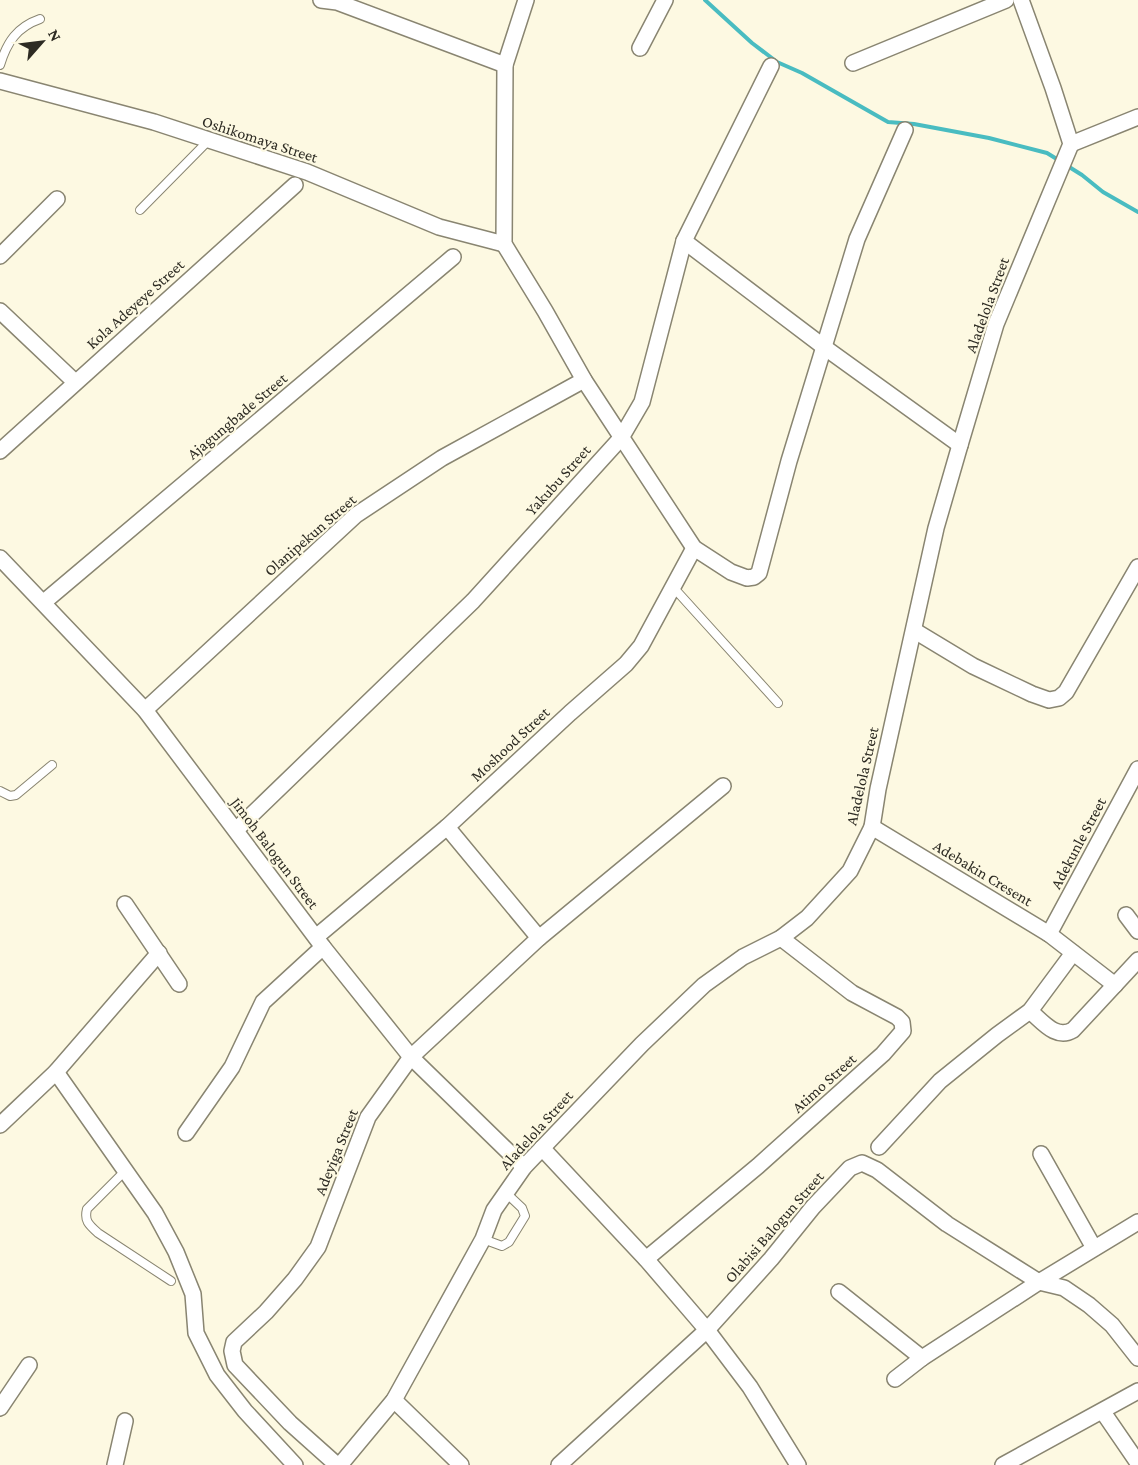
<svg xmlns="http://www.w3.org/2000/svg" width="1138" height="1465" font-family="'Crimson Pro',serif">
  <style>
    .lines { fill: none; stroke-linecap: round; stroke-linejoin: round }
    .stream { stroke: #49bcc1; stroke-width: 4 }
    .lane-casing { stroke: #898571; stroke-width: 10 }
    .street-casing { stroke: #898571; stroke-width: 18 }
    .lane { stroke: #fff; stroke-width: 8 }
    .street { stroke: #fff; stroke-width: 15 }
    .labels { text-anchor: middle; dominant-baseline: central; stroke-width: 4.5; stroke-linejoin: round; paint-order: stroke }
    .street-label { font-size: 16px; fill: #2d2b23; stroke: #fdf9e2 }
  </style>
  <rect width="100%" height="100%" fill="#fdf9e2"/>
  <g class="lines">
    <g class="stream">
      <polyline points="705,0 752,43 777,62 802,73 888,122 914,124 989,138 1047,153 1060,161"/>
      <polyline points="1066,165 1082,175 1103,192 1138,212"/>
    </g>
    <g class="lane-casing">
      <g id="lane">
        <path d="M 0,65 C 7,42 17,27 40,19"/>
        <polyline points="140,210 209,140"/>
        <polyline points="673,587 778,703"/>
        <polyline points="0,791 10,796 16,795 52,765"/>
        <path d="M 125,1171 L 87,1209 C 84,1221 89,1225 98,1233 L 171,1281"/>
        <polyline points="483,1239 502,1246 509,1242 525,1216 522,1208 505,1192"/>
      </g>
    </g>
    <g class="street-casing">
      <g id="street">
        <polyline points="321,0 337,2 505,65"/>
        <polyline points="526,0 505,65 504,244 545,311 584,380 694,548 731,572 747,578 754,577 759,573 789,461 857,239 905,130"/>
        <polyline points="640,48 665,0"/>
        <polyline points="853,63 1006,0"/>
        <polyline points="0,81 154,122 307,172 439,227 504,244"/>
        <polyline points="1071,144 1138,117"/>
        <polyline points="684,241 824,347 960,445"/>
        <polyline points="0,256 57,199"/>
        <polyline points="0,311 75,382"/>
        <polyline points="0,451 295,185"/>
        <polyline points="0,558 145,710 323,947 411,1057 524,1167"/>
        <polyline points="44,602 453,257"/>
        <polyline points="915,631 973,666 1032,694 1049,700 1059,698 1066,692 1138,567"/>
        <polyline points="145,710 356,515 442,458 584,380"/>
        <polyline points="447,827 539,938"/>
        <polyline points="872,827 1049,934 1115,985"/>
        <polyline points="236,830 473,601 621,438 642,402 684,241 771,66"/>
        <polyline points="125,904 179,984"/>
        <polyline points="1126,915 1138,931"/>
        <polyline points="1049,934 1138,769"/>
        <polyline points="316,937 447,827 570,713 626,664 641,646 694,548"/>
        <path d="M 1030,1011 C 1043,1022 1056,1040 1073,1030 L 1138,960"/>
        <polyline points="56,1072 155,1213 176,1252 193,1294 196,1333 217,1375 245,1411 295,1465"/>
        <polyline points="0,1125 56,1072 159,953"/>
        <polyline points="186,1133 232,1067 263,1002 323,947"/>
        <polyline points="879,1147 940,1081 997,1035 1030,1011 1073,953"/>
        <polyline points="542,1148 646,1259 707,1330 750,1387 798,1465"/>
        <polyline points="1041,1154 1094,1248"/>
        <polyline points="646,1259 758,1166 883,1054 903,1031 902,1022 897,1017 852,993 781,938"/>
        <polyline points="839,1292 922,1358"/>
        <polyline points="895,1379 922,1358 1039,1282 1138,1222"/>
        <polyline points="394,1400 461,1465"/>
        <polyline points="0,1408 29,1365"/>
        <polyline points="1103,1412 1138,1463"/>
        <polyline points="115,1465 125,1421"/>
        <polyline points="337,1465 290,1423 235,1365 232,1351 234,1342 266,1312 295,1279 318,1247 368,1117 411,1057 539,938 723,786"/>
        <polyline points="340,1465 394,1400 483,1239 494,1210 524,1167 642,1044 704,985 743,957 781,938 807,918 850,871 872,827 878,789 936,528 960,445 996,324 1071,144 1053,88 1021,0"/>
        <polyline points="559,1465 707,1330 771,1259 813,1207 850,1168 862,1163 877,1170 947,1224 1039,1282 1064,1288 1089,1305 1112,1325 1138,1358"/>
        <polyline points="1003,1465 1138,1391"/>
      </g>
    </g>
    <use href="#lane" class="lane"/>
    <use href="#street" class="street"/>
  </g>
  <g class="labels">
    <g class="street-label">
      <text transform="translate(260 139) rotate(18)">Oshikomaya Street</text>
      <text transform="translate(135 304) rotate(-42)">Kola Adeyeye Street</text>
      <text transform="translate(987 305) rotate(-70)">Aladelola Street</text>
      <text transform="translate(237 416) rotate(-40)">Ajagungbade Street</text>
      <text transform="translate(558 480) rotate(-48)">Yakubu Street</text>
      <text transform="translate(310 535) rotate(-41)">Olanipekun Street</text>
      <text transform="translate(510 744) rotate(-43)">Moshood Street</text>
      <text transform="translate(862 776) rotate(-77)">Aladelola Street</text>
      <text transform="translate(1078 843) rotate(-62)">Adekunle Street</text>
      <text transform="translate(275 853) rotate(53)">Jimoh Balogun Street</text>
      <text transform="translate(983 873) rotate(31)">Adebakin Cresent</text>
      <text transform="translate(824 1083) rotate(-42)">Atimo Street</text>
      <text transform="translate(536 1130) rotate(-48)">Aladelola Street</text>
      <text transform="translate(336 1152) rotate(-68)">Adeyiga Street</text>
      <text transform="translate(774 1227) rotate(-49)">Olabisi Balogun Street</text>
    </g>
  </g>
  <g transform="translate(42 42) rotate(62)" stroke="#fdf9e2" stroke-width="4.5" paint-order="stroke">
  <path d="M0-4.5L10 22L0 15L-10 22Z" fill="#2d2b23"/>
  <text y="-9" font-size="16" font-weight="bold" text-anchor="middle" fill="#2d2b23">N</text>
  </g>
</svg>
